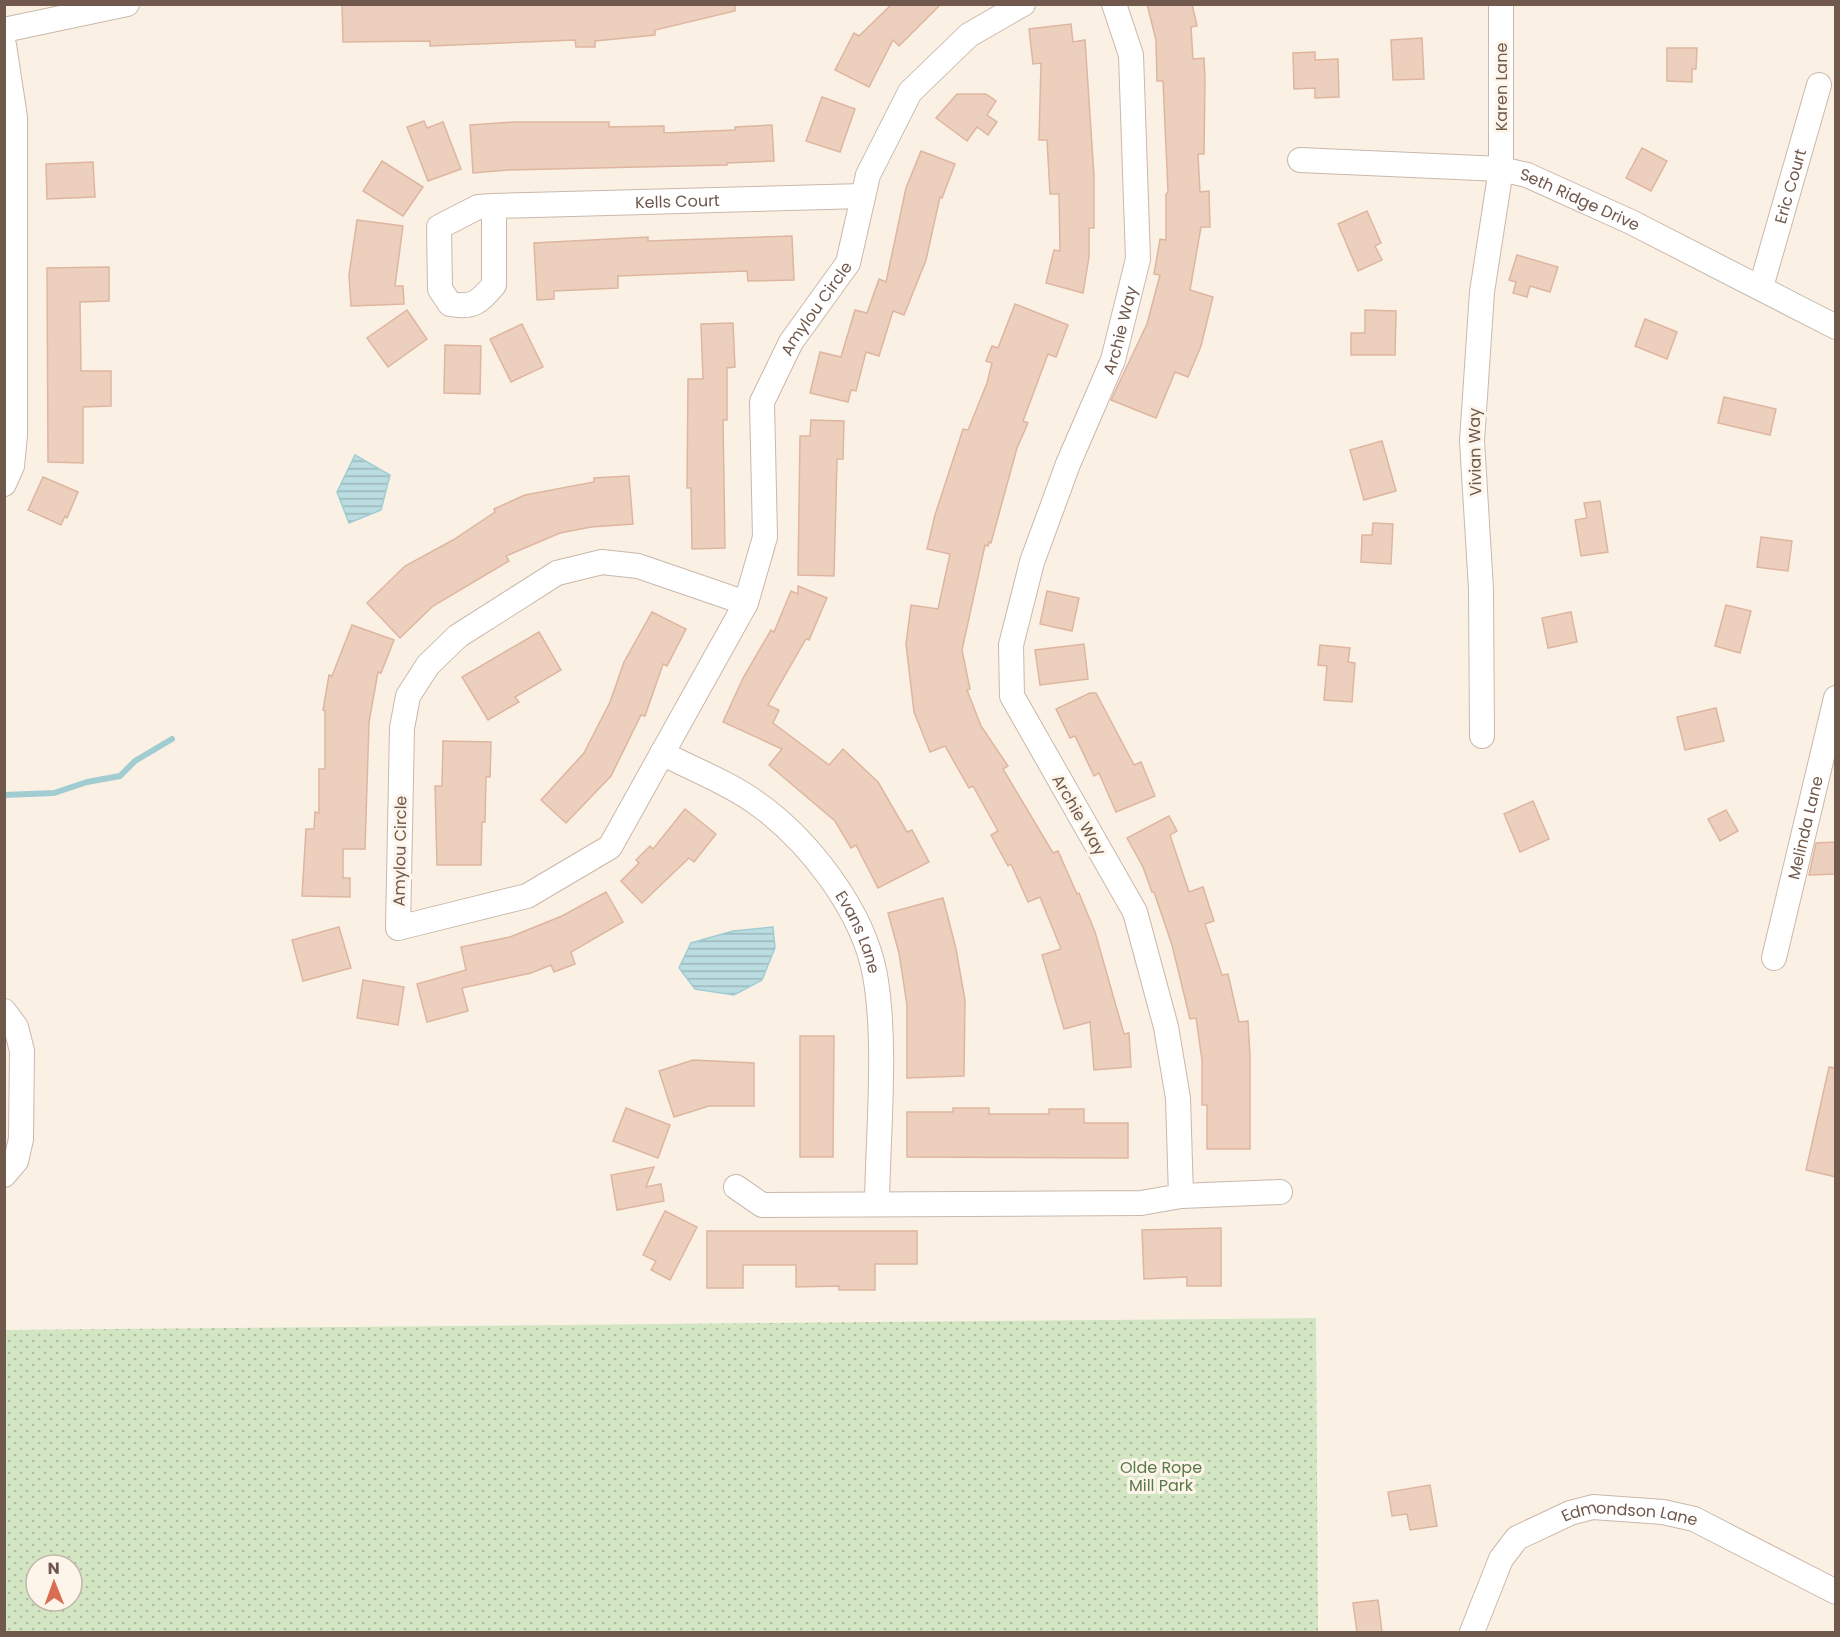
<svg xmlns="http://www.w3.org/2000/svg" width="1840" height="1637" font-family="Poppins,sans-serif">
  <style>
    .park { fill: url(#park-dots); fill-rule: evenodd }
    .water { fill: url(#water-rules); stroke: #a1ccd2; stroke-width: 1.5 }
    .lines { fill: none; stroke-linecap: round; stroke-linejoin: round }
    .stream { stroke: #a1ccd2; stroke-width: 6 }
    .building { fill: #edcfbe; stroke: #deb6a0; stroke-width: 1.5 }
    .minor-casing { stroke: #cab8ab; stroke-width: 26 }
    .minor { stroke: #fff; stroke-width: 24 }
    .labels { text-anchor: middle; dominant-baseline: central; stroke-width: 6; stroke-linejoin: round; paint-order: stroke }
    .street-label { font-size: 16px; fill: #70584c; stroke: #fdf5e9 }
    .park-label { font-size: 16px; fill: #587a48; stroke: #fdf5e9 }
  </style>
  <defs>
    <pattern id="park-dots" width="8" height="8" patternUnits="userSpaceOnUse" patternTransform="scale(1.5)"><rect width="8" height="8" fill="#d3e6c4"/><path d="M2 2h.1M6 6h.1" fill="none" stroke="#b0bda1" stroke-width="1.8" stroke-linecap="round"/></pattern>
    <pattern id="water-rules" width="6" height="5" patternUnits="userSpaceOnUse" patternTransform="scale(1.5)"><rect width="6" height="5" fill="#badde1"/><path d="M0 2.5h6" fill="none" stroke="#9cb6b9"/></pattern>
  </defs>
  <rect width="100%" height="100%" fill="#faf1e4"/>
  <path class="park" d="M 1316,1318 L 1318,1632 L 5,1632 L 5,1330 ZM 36,1565 L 72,1565 L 72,1601 L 36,1601 Z"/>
  <g class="water">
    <polygon points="355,455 390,475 381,510 349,523 337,492"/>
    <polygon points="773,927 775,948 762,980 734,995 695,989 679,968 691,943 733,931"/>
  </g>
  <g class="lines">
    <polyline class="stream" points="4,795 54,793 87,782 120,776 135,761 172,739"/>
  </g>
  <g class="building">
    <polygon points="342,4 735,4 735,11 655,30 655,35 595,41 595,47 576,47 575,40 430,46 430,41 343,42"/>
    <polygon points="892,4 941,4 899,46 893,40 869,87 835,70 854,33 859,36"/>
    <polygon points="1147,4 1192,4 1197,26 1191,27 1193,59 1204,58 1205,79 1204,154 1198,154 1200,192 1209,191 1210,227 1201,227 1190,290 1213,297 1201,346 1188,377 1175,372 1156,418 1111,400 1147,324 1160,275 1154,274 1160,239 1166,240 1166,194 1168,192 1163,81 1157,81 1156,40"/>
    <polygon points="1071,24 1073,42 1085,40 1094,176 1094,228 1089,228 1089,257 1083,293 1046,283 1054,250 1060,251 1059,194 1050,194 1047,140 1039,140 1041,63 1033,64 1029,29"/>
    <polygon points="1422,38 1424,79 1393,80 1391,40"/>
    <polygon points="1667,48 1697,48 1696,69 1692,69 1692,82 1667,81"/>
    <polygon points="1315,52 1315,60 1338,59 1339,97 1315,98 1315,88 1294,89 1293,53"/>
    <polygon points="957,94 986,94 996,101 987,115 997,122 988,135 977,127 967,141 936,118"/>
    <polygon points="822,97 855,109 840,152 806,141"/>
    <polygon points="424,121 427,128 443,122 461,169 428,181 407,127"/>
    <polygon points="515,122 609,122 609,127 664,126 664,133 735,130 735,127 772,125 774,161 727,163 727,165 508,170 473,173 470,125"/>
    <polygon points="1642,148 1667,161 1651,191 1626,178"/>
    <polygon points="921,151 955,164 942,198 940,197 926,260 904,315 893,311 879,356 866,352 856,391 851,390 848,402 810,393 820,352 841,357 855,310 867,313 879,279 886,282 906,188"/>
    <polygon points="382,161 423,187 403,216 363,191"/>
    <polygon points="93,162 95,197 47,199 46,164"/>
    <polygon points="1367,211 1381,243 1375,246 1382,260 1358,271 1338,224"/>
    <polygon points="357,220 403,226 395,286 403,286 404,304 351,306 349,275"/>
    <polygon points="792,236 794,280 748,281 747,271 618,276 618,288 554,291 554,299 537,300 534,243 648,237 648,241"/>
    <polygon points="1517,255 1558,267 1550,292 1530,286 1527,297 1513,293 1516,282 1509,280"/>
    <polygon points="109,267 109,301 80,302 81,371 111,371 111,406 83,407 83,463 48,462 47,268"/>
    <polygon points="1015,304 1068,325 1056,357 1048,354 1023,421 1028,423 1017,448 991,543 989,542 988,546 985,545 962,650 970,689 967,690 981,726 1008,766 1003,769 1053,853 1058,851 1077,894 1079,893 1095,932 1124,1034 1129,1033 1131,1067 1094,1070 1090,1022 1064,1029 1042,955 1061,949 1040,897 1028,902 1011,864 1008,866 991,835 998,831 973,786 969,788 945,746 930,752 914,712 906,644 911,605 938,609 950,554 927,549 935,515 963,429 968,430 987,383 992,363 986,361 992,346 998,348"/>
    <polygon points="407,310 427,339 388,367 367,338"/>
    <polygon points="1365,310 1396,311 1395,355 1351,355 1351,333 1365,333"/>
    <polygon points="1645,319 1677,332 1667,359 1635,346"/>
    <polygon points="733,323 735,367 727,368 727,420 723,420 725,548 692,549 691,488 687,488 688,379 703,379 701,324"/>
    <polygon points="522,324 543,367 511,382 490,339"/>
    <polygon points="445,345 481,346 480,394 444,393"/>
    <polygon points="1724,397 1776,409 1770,435 1718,423"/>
    <polygon points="811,420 844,421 843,459 837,459 834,576 798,575 800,436 810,436"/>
    <polygon points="1382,441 1396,491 1364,500 1350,450"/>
    <polygon points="629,476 633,524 591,527 560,533 506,556 509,561 433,606 400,638 367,603 405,566 453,540 495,512 494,509 525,495 594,482 594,478"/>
    <polygon points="43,477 78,492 67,518 65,516 61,525 28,510"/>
    <polygon points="1600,501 1608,552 1581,556 1575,520 1587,518 1584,503"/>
    <polygon points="1373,523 1393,524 1391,564 1361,562 1362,535 1372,535"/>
    <polygon points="1761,537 1792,541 1788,571 1757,567"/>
    <polygon points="798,586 827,598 809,640 806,639 768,705 779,710 773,723 829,765 843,749 878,782 907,832 912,830 929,862 878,888 856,845 851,848 835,821 769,765 782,749 723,722 743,678 771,630 774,632 791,591 798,594"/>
    <polygon points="1047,591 1079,598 1072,631 1040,624"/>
    <polygon points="1726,605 1751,611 1740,653 1715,646"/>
    <polygon points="652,612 686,629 667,666 663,664 645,716 641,715 611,776 566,823 541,800 584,753 610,702 624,662"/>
    <polygon points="1571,612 1577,642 1548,648 1542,618"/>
    <polygon points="352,625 394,640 381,673 378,672 369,722 365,849 343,849 343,878 350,878 350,897 302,896 306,829 314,829 315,812 319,813 319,769 325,769 325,711 323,710 329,675 332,676"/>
    <polygon points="539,632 561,670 515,697 519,702 488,720 462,677"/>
    <polygon points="1084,644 1088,679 1040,685 1035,650"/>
    <polygon points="1320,645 1350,648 1348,662 1355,663 1352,702 1324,700 1327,666 1318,665"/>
    <polygon points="1090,693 1096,693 1134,765 1141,762 1155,796 1116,812 1099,773 1094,776 1075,736 1070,738 1056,709"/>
    <polygon points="1716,708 1724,741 1685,750 1677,717"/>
    <polygon points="443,741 491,742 490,777 486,777 485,822 482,822 481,865 437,865 435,786 442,786"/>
    <polygon points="1533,801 1549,839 1520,852 1504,814"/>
    <polygon points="685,809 716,834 694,862 689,858 642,903 621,881 639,863 636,860 650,846 653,849"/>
    <polygon points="1726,810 1738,831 1720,841 1708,819"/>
    <polygon points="1169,816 1177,831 1170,835 1189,892 1203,887 1214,921 1205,924 1222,975 1228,974 1239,1022 1248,1021 1250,1056 1250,1149 1207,1149 1207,1105 1202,1105 1202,1060 1196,1018 1190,1019 1172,945 1154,892 1152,892 1143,867 1127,838"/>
    <polygon points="1836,842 1836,874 1809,875 1816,843"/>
    <polygon points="606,892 623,922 571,952 575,964 554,972 551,965 531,973 462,988 468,1011 427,1022 417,984 466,970 461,947 510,937 562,916"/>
    <polygon points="943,898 956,949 965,1000 964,1076 907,1078 907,1005 899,953 888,913"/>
    <polygon points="339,927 351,968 303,981 292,940"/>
    <polygon points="363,980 404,987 398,1025 357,1018"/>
    <polygon points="800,1036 834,1036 833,1157 800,1157"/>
    <polygon points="693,1060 754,1063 754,1106 709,1106 674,1117 659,1071"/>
    <polygon points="1829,1067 1836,1068 1836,1177 1806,1170"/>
    <polygon points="626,1108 670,1125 658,1158 613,1141"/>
    <polygon points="953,1108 989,1108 989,1114 1049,1114 1049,1109 1084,1109 1084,1123 1128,1123 1128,1158 907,1157 907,1112 953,1112"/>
    <polygon points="654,1167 646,1187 661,1184 664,1201 617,1210 611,1175"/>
    <polygon points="665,1211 697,1227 670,1280 651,1270 656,1261 643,1255"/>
    <polygon points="1221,1228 1221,1286 1187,1286 1187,1277 1144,1279 1142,1230"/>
    <polygon points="707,1231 917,1231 917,1264 875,1264 875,1290 839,1290 839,1286 796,1287 796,1265 743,1265 743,1288 707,1288"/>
    <polygon points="1430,1485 1437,1526 1410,1530 1407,1514 1392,1516 1388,1492"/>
    <polygon points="1378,1600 1382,1632 1357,1632 1353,1603"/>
  </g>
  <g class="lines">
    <g class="minor-casing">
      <g id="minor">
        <polyline points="4,30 127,4"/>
        <polyline points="4,45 15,117 15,435 12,466 4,484"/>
        <path id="s1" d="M 1300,160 L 1501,169 L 1527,175 L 1631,222 L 1836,327"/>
        <path id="s2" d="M 494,206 L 494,285 C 478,303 474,308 450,304 L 440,289 L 439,227 L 478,207 L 494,206 L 863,196"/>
        <path id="s3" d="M 1761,287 L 1819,85"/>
        <path id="s4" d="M 746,603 L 638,566 L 602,562 L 557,573 L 458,636 L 428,665 L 408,696 L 402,728 L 398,928 L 527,896 L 610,847 L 746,603 L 765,537 L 762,402 L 791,342 L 848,263 L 868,175 L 910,92 L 969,35 L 1023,4"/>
        <polyline points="1482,736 1481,589 1472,441 1482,292 1501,169 1501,4"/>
        <path id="s5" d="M 662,753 C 692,769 727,782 755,802 C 808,839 863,910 875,975 C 887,1043 878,1132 877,1203"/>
        <path id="s6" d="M 1774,958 L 1836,698"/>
        <polyline points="4,1011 16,1027 22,1051 21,1139 16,1161 4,1175"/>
        <path id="s7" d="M 736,1187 L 762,1205 L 1141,1203 L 1181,1196 L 1178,1098 L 1166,1027 L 1135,912 L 1012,696 L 1011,645 L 1032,562 L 1068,464 L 1113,360 L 1138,259 L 1131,55 L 1114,4"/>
        <polyline points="1181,1196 1280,1192"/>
        <path id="s8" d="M 1472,1632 L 1501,1559 L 1517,1538 L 1570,1513 L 1593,1507 L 1663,1512 L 1694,1519 L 1836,1592"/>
      </g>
    </g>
    <use href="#minor" class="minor"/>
  </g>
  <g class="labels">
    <g class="street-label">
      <text transform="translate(1501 87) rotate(-90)">Karen Lane</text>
      <text stroke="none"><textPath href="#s3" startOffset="105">Eric Court</textPath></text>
      <text stroke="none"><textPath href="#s2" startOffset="454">Kells Court</textPath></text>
      <text stroke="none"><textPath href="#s1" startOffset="286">Seth Ridge Drive</textPath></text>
      <text stroke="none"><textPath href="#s4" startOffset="1446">Amylou Circle</textPath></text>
      <text stroke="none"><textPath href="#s7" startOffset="1374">Archie Way</textPath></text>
      <text transform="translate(1475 452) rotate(-91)">Vivian Way</text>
      <text transform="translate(1079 815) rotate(60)">Archie Way</text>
      <text stroke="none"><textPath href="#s6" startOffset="134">Melinda Lane</textPath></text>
      <text transform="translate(400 851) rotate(-89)">Amylou Circle</text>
      <text stroke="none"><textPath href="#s5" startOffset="274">Evans Lane</textPath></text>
      <text stroke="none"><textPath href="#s8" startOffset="224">Edmondson Lane</textPath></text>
    </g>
    <g class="park-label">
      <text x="1161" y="1467">Olde Rope<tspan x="1161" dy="18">Mill Park</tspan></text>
    </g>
  </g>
  <rect width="1840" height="1637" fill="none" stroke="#70584c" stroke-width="12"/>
  <g transform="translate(54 1583) rotate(359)"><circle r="28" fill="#fdf5e9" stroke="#c5b6aa" stroke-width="1.5"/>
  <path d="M0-4.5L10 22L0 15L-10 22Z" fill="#d96d53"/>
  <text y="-9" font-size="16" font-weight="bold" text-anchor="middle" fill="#70584c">N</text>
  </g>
</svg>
